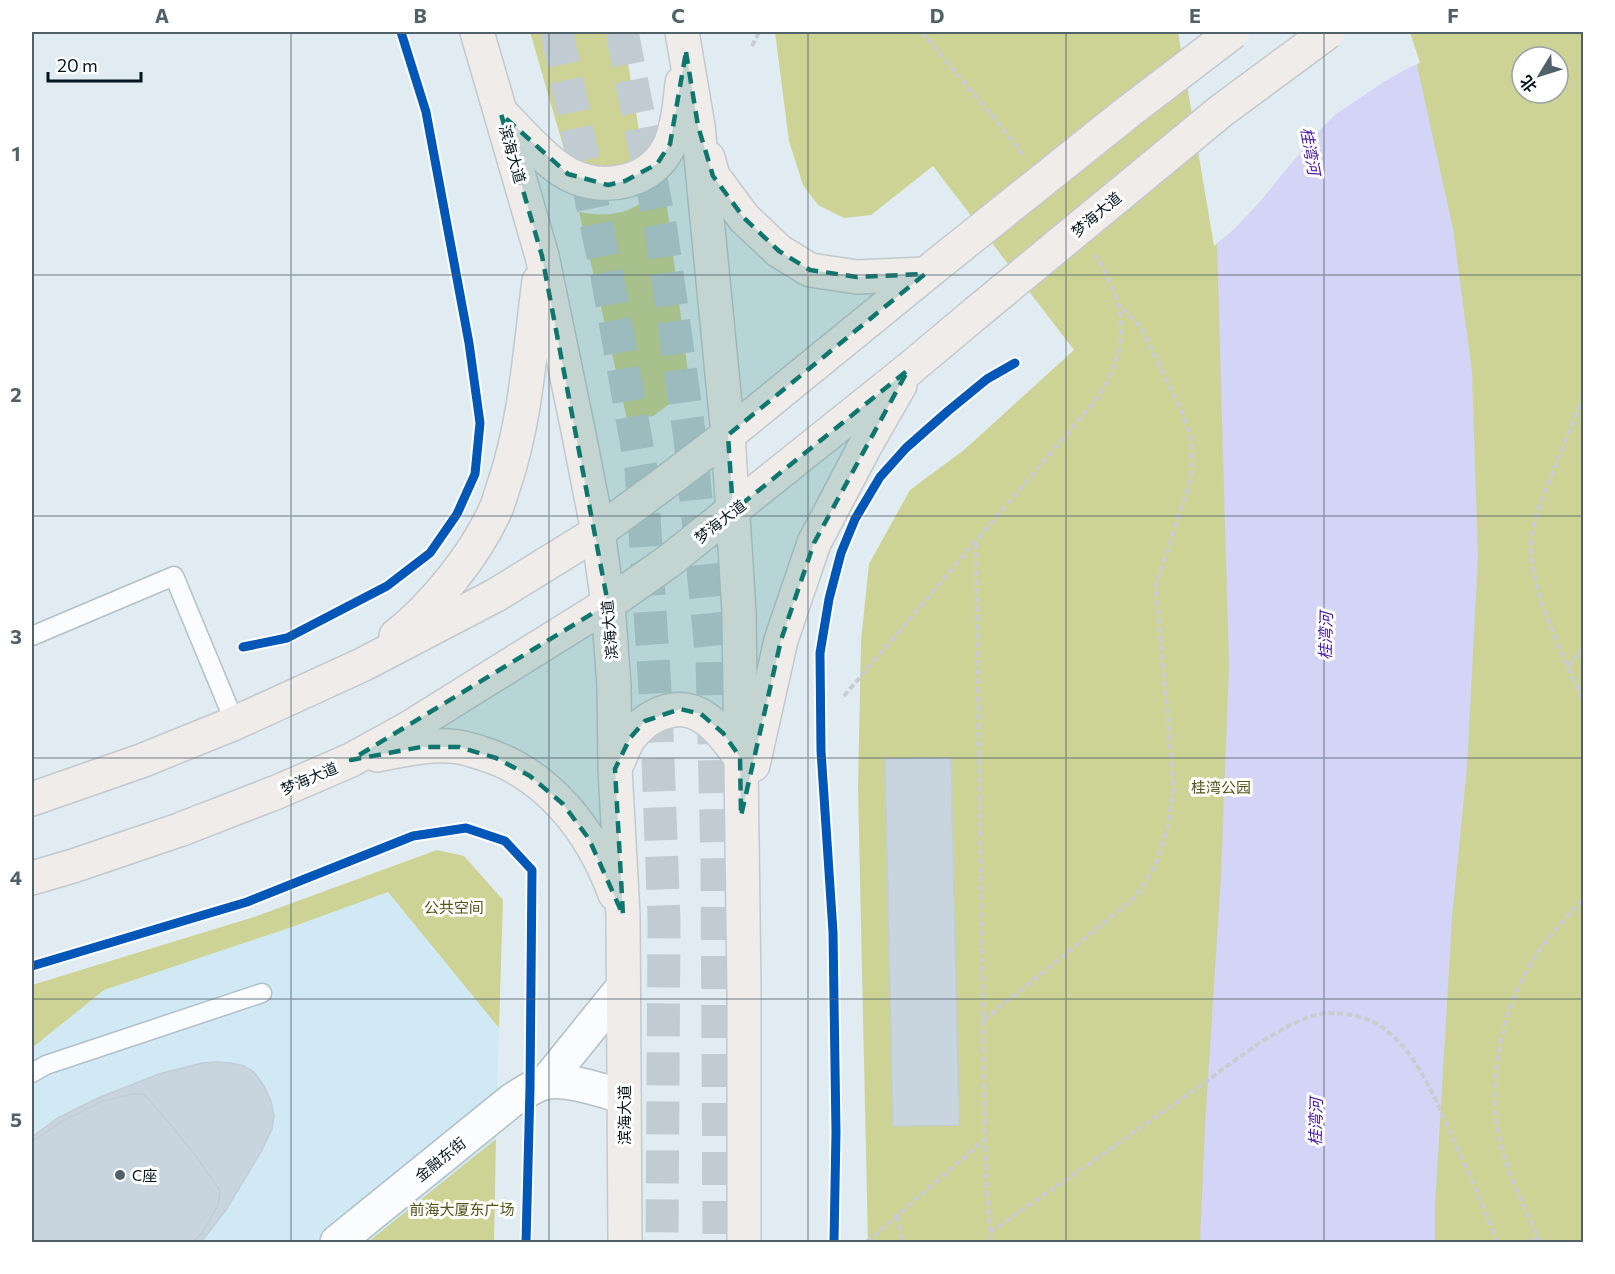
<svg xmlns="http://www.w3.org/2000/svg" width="1615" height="1274" font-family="Commissioner,'Noto Sans SC',sans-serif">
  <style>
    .built { fill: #d0e9f5 }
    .green { fill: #cdd394; fill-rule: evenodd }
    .water { fill: #d4d4f7 }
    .pier { fill: #e1ecf2 }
    .building { fill: #c8d5df; stroke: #c2cdd6; stroke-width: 1.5 }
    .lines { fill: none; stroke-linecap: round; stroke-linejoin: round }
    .trunk-tunnel { stroke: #c0ccd2; stroke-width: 33; stroke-dasharray: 33 16; stroke-linecap: butt }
    .service-casing { stroke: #b2c0c8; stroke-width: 21 }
    .minor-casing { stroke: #b2c0c8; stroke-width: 36 }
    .primary-casing { stroke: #c2c9cd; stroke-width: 36 }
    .path { stroke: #c9cdcf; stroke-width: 4; stroke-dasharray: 6 3; stroke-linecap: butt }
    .service { stroke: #fafcfd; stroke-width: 18 }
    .minor { stroke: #fafcfd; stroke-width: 33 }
    .primary { stroke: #f0ecea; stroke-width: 33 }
    .primary-bridge-casing { stroke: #c2c9cd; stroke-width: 36; stroke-linecap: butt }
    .primary-bridge { stroke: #f0ecea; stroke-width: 33 }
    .cycleway-casing { stroke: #fff; stroke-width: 13 }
    .cycleway { stroke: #0057b8; stroke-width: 9 }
    .marked { fill: #0f766e; fill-opacity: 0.2; stroke: #0f766e; stroke-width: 4.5; stroke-dasharray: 12 8; stroke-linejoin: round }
    .grid { fill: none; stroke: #516169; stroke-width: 1.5; stroke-opacity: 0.55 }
    .poi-dot { fill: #516169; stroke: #fff; stroke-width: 2 }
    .labels { text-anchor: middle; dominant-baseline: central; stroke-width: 6; stroke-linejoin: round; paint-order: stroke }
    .street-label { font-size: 15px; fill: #03161f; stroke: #fff }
    .park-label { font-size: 15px; fill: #53541a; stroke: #fff }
    .poi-label { font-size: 15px; fill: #03161f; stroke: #fff; text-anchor: start }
    .water-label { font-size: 16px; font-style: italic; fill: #4a16a0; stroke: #fff }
    .neatline { fill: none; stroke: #516169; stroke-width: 2 }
    .grid-label { font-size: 20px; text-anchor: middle; font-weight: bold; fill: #516169 }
  </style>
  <rect width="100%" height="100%" fill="#e1ecf2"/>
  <polygon class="built" points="388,892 499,1028 496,1139 368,1242 32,1242 32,1048 104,990 289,928"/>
  <g class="green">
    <path d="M 530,32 L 623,32 L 640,137 C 641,157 635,162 623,177 L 566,156 Z"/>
    <path d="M 775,32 L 1583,32 L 1583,1242 L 868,1242 L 858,789 L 861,641 L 869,564 L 910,490 L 964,450 L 1074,350 L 933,166 L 871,215 L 844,218 L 818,205 L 803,185 L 789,141 ZM 1522,57 L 1558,57 L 1558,93 L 1522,93 Z"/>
    <path d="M 664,182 L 690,389 L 653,416 L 627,419 L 579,212 C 616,219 639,211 664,182 Z"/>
    <polygon points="437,850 464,856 503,900 499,1028 388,892 289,928 104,990 32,1048 32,985 254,917"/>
    <polygon points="496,1139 494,1242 368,1242"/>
  </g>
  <polygon class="water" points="1181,32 1407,32 1417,65 1453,229 1472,372 1478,557 1467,767 1452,918 1435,1206 1435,1242 1200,1242 1205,1126 1221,875 1229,665 1217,246"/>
  <polygon class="pier" points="1178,32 1410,32 1420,63 1408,68 1382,83 1336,114 1315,135 1257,205 1233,230 1214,246"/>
  <g class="building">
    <polygon points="951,758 959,1125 893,1126 885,759"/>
    <polygon points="217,1062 231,1063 244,1066 254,1072 264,1086 271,1101 274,1115 272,1129 262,1150 226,1210 201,1242 193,1242 202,1233 218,1205 220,1191 198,1159 170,1124 144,1094 132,1094 101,1102 61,1122 32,1142 32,1137 58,1118 98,1098 159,1074 202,1063"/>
    <polygon points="132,1094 144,1094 170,1124 198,1159 220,1191 218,1205 202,1233 193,1242 32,1242 32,1142 61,1122 101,1102"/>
  </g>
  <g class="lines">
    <g class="trunk-tunnel">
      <polyline points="557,32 607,276 641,469 656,706 664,921 662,1242"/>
      <polyline points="622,32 661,230 690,439 712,660 717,861 719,1242"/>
    </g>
    <g class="service-casing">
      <g id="service">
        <polyline points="32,636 174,576 235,723"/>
        <polyline points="32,1073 46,1065 262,993"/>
      </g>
    </g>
    <g class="minor-casing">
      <g id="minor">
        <polyline points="547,1081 623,987"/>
        <path d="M 337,1242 L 511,1101 C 522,1094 532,1086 544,1083 C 564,1077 604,1091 624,1097"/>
      </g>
    </g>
    <g class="primary-casing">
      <g id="primary">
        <polyline points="477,32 542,256 578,430 598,532 608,604 614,686 615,769 623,915 625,1242"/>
        <polyline points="682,32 698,126 728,435 739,612 744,990 744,1242"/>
        <path d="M 503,115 C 522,134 545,161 568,174 C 605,193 654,183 671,142 C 678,123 680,103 682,83"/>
        <polyline points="708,158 713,176 744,218 779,251 810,270 857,277 925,274"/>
        <path d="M 396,636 C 434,606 475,555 495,511 C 499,503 501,493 504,485 C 526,420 530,349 539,281"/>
        <path d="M 377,755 C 404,750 431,743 459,747 C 466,748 474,751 481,753 C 548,773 592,831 615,894"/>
        <polyline points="753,765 781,640 814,543 865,446 900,385"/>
        <path d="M 616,766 C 621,757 624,745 630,737 C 637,728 645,721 655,716 C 695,696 719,727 740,757"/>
        <polyline points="32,799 141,761 235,723 362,665 496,595 598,532 662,485 728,435 938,264"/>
        <polyline points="32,878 73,866 179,830 277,792 351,760 409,728 608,604 669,561 908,370 976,313"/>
      </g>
    </g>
    <g class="path">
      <polyline points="922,32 1008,135 1024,156"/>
      <polyline points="752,46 759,32"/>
      <path d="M 1584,396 C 1573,421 1563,447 1553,472 C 1544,495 1531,522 1531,547 C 1531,595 1565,658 1584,703"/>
      <polyline points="976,543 985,1139 986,1178 991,1242"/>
      <polyline points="1568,666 1584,648"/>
      <path d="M 844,696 L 1095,401 C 1123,362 1130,323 1108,279 C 1104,271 1101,262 1095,255"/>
      <polyline points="984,1020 1131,901 1142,888 1158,860 1167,829 1174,789 1156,585 1189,485 1192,473 1192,444 1190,434 1182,412 1143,331 1137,323 1119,305"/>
      <polyline points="897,1216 903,1242"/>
      <path d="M 990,1232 C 1056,1187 1122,1141 1187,1095 C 1225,1069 1266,1033 1309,1017 C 1329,1010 1353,1013 1371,1021 C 1414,1042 1434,1097 1453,1138 C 1469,1173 1484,1207 1497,1242"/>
      <polyline points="867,1242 985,1139"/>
      <polyline points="1526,1242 1538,1237"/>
      <path d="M 1540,1242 C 1525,1208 1502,1163 1497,1126 C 1489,1067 1505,1000 1539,951 C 1552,932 1569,915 1584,898"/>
    </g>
    <use href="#service" class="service"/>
    <use href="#minor" class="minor"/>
    <use href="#primary" class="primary"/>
    <g class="primary-bridge-casing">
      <g id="primary-bridge">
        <polyline points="938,264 1128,112 1233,32"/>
        <polyline points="976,313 1221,111 1328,32"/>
      </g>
    </g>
    <use href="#primary-bridge" class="primary-bridge"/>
    <g class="cycleway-casing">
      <g id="cycleway">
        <polyline points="243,647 287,638 387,586 430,553 457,514 475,474 480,423 469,343 426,112 401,32"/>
        <polyline points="32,966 247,902 413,836 466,828 505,841 532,870 530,1088 526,1242"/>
        <polyline points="834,1242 836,1132 833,932 821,751 820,653 829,599 841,553 855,519 880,477 906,448 948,411 987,379 1015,363"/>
      </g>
    </g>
    <use href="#cycleway" class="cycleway"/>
  </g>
  <path class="marked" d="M 686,52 L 698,126 L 713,176 L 744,218 L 779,251 L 810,270 L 857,277 L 925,274 L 728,435 L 733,511 L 908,370 L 814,543 L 781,640 L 741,816 L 740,757 L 723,733 L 701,714 L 680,709 L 645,721 L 630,738 L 615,769 L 623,915 L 589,839 L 563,804 L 530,776 L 496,758 L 459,747 L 421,747 L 351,760 L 608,604 L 542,256 L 501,114 L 568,174 L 608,185 L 625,181 L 657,164 L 670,144 Z"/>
  <path class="grid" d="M 291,32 L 291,1242M 549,32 L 549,1242M 808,32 L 808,1242M 1066,32 L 1066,1242M 1324,32 L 1324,1242M 32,275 L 1584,275M 32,516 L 1584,516M 32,758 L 1584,758M 32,999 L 1584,999"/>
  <circle class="poi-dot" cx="120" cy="1175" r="6"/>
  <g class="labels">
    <g class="street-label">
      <text transform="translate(513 154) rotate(74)">滨海大道</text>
      <text transform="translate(1096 214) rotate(-40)">梦海大道</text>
      <text transform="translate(720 521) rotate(-38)">梦海大道</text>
      <text transform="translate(609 630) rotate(-95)">滨海大道</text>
      <text transform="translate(309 778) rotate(-23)">梦海大道</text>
      <text transform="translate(624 1115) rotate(-90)">滨海大道</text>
      <text transform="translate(440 1159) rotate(-39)">金融东街</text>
    </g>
    <g class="park-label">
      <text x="1221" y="787">桂湾公园</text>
      <text x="454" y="907">公共空间</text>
      <text x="462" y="1209">前海大厦东广场</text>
    </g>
    <g class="poi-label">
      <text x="132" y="1175">C座</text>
    </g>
    <g class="water-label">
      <text transform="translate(1311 151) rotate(80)">桂湾河</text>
      <text transform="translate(1325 636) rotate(-89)">桂湾河</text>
      <text transform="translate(1315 1122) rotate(-89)">桂湾河</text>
    </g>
  </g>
  <rect width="1615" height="1274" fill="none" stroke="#ffffff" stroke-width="66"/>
  <g transform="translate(1540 75) rotate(232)"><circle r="28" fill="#ffffff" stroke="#9aa2a5" stroke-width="1.5"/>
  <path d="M0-4.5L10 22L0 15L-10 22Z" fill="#516169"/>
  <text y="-9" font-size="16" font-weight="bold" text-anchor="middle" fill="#03161f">北</text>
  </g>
  <path d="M48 72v9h93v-9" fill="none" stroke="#03161f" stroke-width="3"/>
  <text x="57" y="72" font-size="18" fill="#03161f" stroke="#ffffff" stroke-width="4.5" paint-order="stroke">20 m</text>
  <rect x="33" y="33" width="1549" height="1208" class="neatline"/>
  <g class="grid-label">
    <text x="162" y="23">A</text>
    <text x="420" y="23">B</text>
    <text x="678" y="23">C</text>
    <text x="937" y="23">D</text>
    <text x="1195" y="23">E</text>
    <text x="1453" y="23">F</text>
    <text x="16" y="161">1</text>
    <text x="16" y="402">2</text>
    <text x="16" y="644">3</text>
    <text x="16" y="885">4</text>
    <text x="16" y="1127">5</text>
  </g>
</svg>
